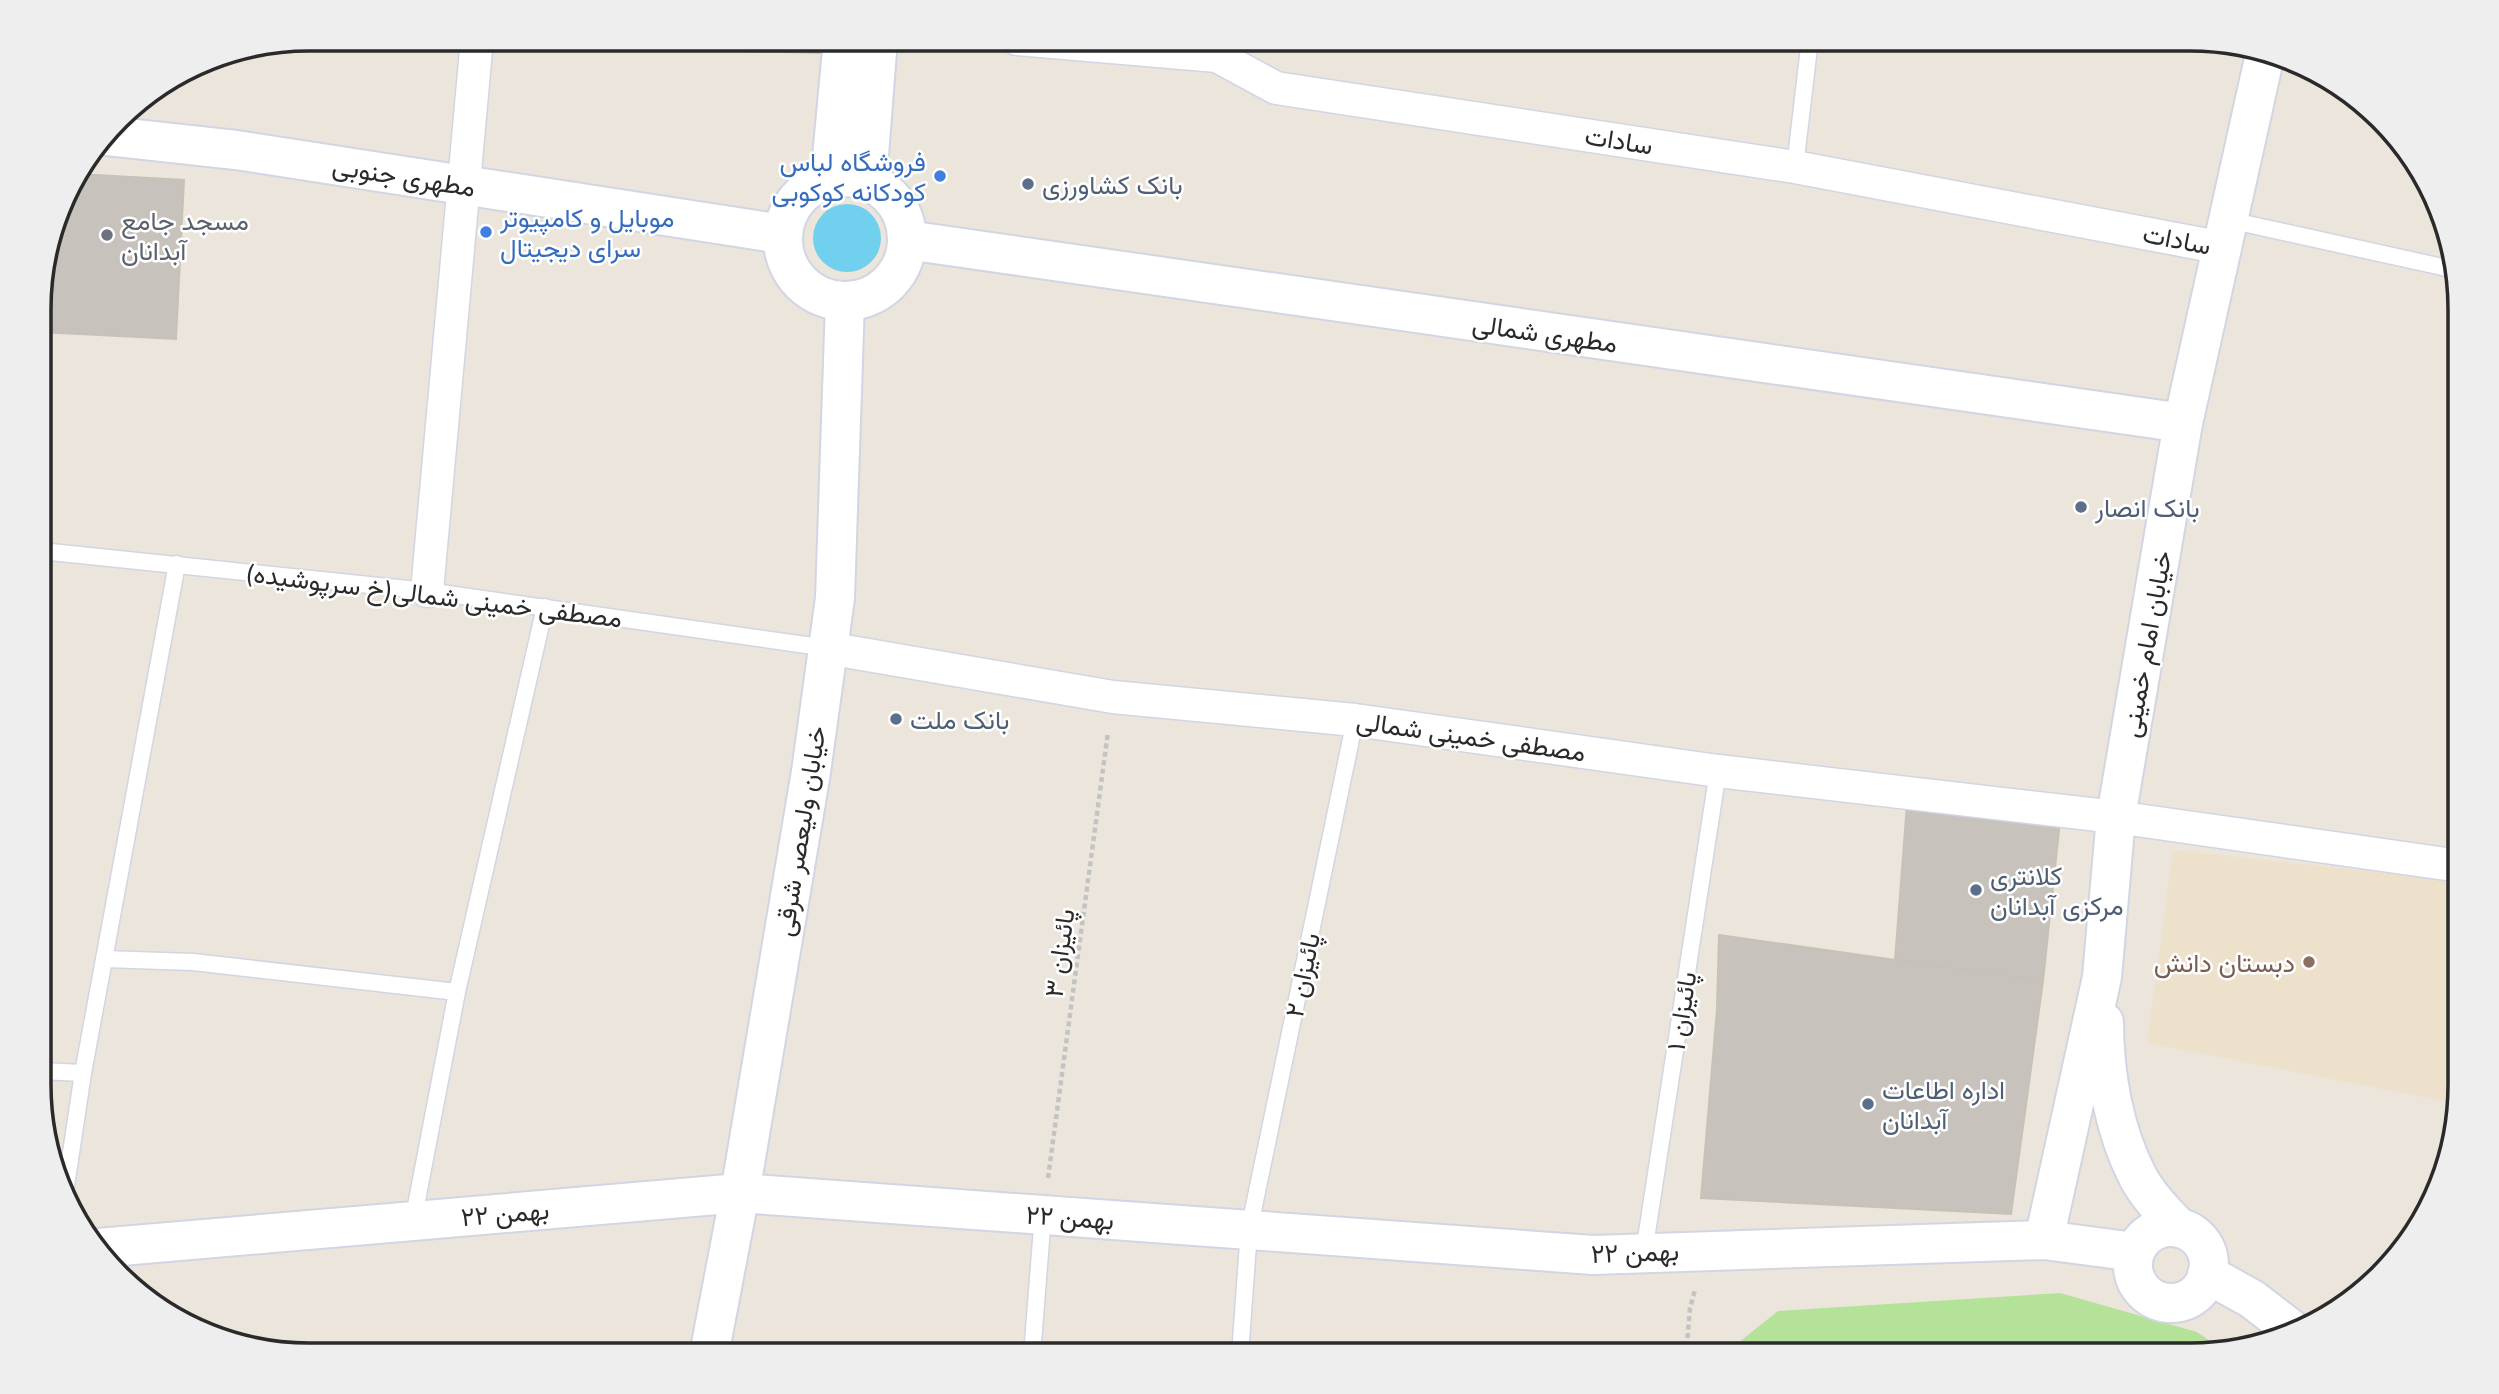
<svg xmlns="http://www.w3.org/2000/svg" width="2499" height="1394" font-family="Mulish,Vazirmatn,sans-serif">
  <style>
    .education { fill: #ede1cc }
    .green { fill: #b4e299 }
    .water { fill: #70d0ed }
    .building { fill: #c7c2bc; stroke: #c7c1b6; stroke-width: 2 }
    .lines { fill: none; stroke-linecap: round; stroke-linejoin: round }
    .lane-casing { stroke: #d2d5e3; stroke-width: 19 }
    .street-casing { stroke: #d2d5e3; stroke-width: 35 }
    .secondary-casing { stroke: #d2d5e3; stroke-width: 42 }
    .path { stroke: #c3c3c3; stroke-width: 4.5; stroke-dasharray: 5 3.5; stroke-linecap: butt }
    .lane { stroke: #fff; stroke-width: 16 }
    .street { stroke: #fff; stroke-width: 32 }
    .secondary { stroke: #fff; stroke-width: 38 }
    .shop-dot { fill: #3f7fe0; stroke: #fff; stroke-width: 2.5 }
    .service-dot { fill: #5c6f8a; stroke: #fff; stroke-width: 2.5 }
    .worship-dot { fill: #6b7280; stroke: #fff; stroke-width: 2.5 }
    .education-dot { fill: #8d6e63; stroke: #fff; stroke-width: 2.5 }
    .labels { text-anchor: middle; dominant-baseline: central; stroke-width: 5; stroke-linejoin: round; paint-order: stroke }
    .street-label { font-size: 26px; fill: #2a2a2a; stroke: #fff }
    .shop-label { font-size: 26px; fill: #366cbe; stroke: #fff; text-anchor: end }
    .service-label { font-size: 26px; fill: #4e5e75; stroke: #fff; text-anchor: start }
    .worship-label { font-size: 26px; fill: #5b616d; stroke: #fff; text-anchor: start }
    .education-label { font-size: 26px; fill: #785e54; stroke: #fff; text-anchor: end }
    .rim { fill: none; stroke: #2a2a2a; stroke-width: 3.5 }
  </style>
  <rect width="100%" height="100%" fill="#ece5dc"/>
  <polygon class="education" points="2173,850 2460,881 2459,1104 2147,1043"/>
  <polygon class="green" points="2060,1293 2197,1332 2223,1350 2207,1355 1723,1355 1778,1311"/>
  <circle class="water" cx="847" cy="238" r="34"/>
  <g class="building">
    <polygon points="699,39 825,39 825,53 699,50"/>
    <polygon points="78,174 184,180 176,339 41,332 41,274 67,189"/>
    <polygon points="1907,804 2060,821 2043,981 1895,960"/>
    <polygon points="1719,935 2043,981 2011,1214 1701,1198 1717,1009"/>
  </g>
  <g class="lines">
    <g class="lane-casing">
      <g id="lane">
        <polyline points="1795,167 1810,39"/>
        <polyline points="2229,220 2456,270"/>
        <polyline points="41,551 427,591 827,648"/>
        <polyline points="104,959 193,962 457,992"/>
        <polyline points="41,1071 83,1073"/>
        <polyline points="66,1186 83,1073 177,564"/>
        <polyline points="413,1221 457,992 545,607"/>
        <polyline points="1644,1252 1718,771"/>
        <polyline points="1032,1355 1043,1215"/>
        <polyline points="1240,1355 1249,1230 1355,720"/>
      </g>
    </g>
    <g class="street-casing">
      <g id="street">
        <polyline points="1017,39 1217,56 1276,88 1795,167 2223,248"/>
        <polyline points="427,591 477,39"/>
        <polyline points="827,648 1113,697 1355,720 1718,771 2116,817 2460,866"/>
      </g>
    </g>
    <g class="secondary-casing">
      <g id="secondary">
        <polyline points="108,136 236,150 782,234"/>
        <circle cx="845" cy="239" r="62"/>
        <polyline points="830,179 843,39"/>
        <polyline points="867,181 878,39"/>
        <polyline points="907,240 2183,423"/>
        <path d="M 2104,1022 C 2104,1074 2114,1131 2138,1177 C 2148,1196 2164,1212 2179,1228"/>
        <circle cx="2171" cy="1265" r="38"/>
        <polyline points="2044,1240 2102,977 2116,817 2183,423 2266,50"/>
        <polyline points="98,1248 740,1193 1593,1255 2044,1240 2135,1252"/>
        <polyline points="2207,1274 2252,1299 2291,1329"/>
        <polyline points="709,1355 740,1193 811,772 835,598 845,302"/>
      </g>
    </g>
    <g class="path">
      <polyline points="1048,1178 1108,732"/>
      <polyline points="1686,1355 1690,1308 1695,1290"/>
    </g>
    <use href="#lane" class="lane"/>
    <use href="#street" class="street"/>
    <use href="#secondary" class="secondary"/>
  </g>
  <g class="shop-dot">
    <circle cx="940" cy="176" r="7"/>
    <circle cx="486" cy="232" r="7"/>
  </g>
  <g class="service-dot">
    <circle cx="1028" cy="184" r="7"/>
    <circle cx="2081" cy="507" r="7"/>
    <circle cx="896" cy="719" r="7"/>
    <circle cx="1976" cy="890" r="7"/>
    <circle cx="1868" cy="1104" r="7"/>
  </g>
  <circle class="worship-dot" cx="107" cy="235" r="7"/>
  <circle class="education-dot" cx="2309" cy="962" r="7"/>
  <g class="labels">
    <g class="street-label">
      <text transform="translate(1619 140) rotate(9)">سادات</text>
      <text transform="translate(404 176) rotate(9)">مطهری جنوبی</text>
      <text transform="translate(2177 239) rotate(11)">سادات</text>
      <text transform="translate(1545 333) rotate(8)">مطهری شمالی</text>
      <text transform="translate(434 595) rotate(7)">مصطفی خمینی شمالی(خ سرپوشیده)</text>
      <text transform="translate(2146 644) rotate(-80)">خیابان امام خمینی</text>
      <text transform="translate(1471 736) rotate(8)">مصطفی خمینی شمالی</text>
      <text transform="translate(800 831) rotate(-81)">خیابان ولیعصر شرقی</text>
      <text transform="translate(1059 953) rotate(-82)">پائیزان ۳</text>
      <text transform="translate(1302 975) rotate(-78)">پائیزان ۲</text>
      <text transform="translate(1681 1011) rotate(-81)">پائیزان ۱</text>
      <text transform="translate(505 1213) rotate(-5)">۲۲ بهمن</text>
      <text transform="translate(1070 1217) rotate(4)">۲۲ بهمن</text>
      <text transform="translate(1635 1252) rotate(-2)">۲۲ بهمن</text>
    </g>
    <g class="shop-label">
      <text x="926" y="161">فروشگاه لباس<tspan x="926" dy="30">کودکانه کوکوبی</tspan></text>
      <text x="500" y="217" text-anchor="start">موبایل و کامپیوتر<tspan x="500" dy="30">سرای دیجیتال</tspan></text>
    </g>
    <g class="service-label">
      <text x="1042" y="184">بانک کشاورزی</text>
      <text x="2095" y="507">بانک انصار</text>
      <text x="910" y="719">بانک ملت</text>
      <text x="1990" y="875">کلانتری<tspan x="1990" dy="30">مرکزی آبدانان</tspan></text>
      <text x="1882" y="1089">اداره اطاعات<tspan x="1882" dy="30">آبدانان</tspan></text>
    </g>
    <g class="worship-label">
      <text x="121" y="220">مسجد جامع<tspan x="121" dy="30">آبدانان</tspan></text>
    </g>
    <g class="education-label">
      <text x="2295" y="962">دبستان دانش</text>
    </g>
  </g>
  <path d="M0 0H2499V1394H0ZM309 51H2190A258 258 0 0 1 2448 309V1085A258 258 0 0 1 2190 1343H309A258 258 0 0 1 51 1085V309A258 258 0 0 1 309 51Z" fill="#eee" fill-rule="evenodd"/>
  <path class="rim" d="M309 51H2190A258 258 0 0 1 2448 309V1085A258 258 0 0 1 2190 1343H309A258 258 0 0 1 51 1085V309A258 258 0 0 1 309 51Z"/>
</svg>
